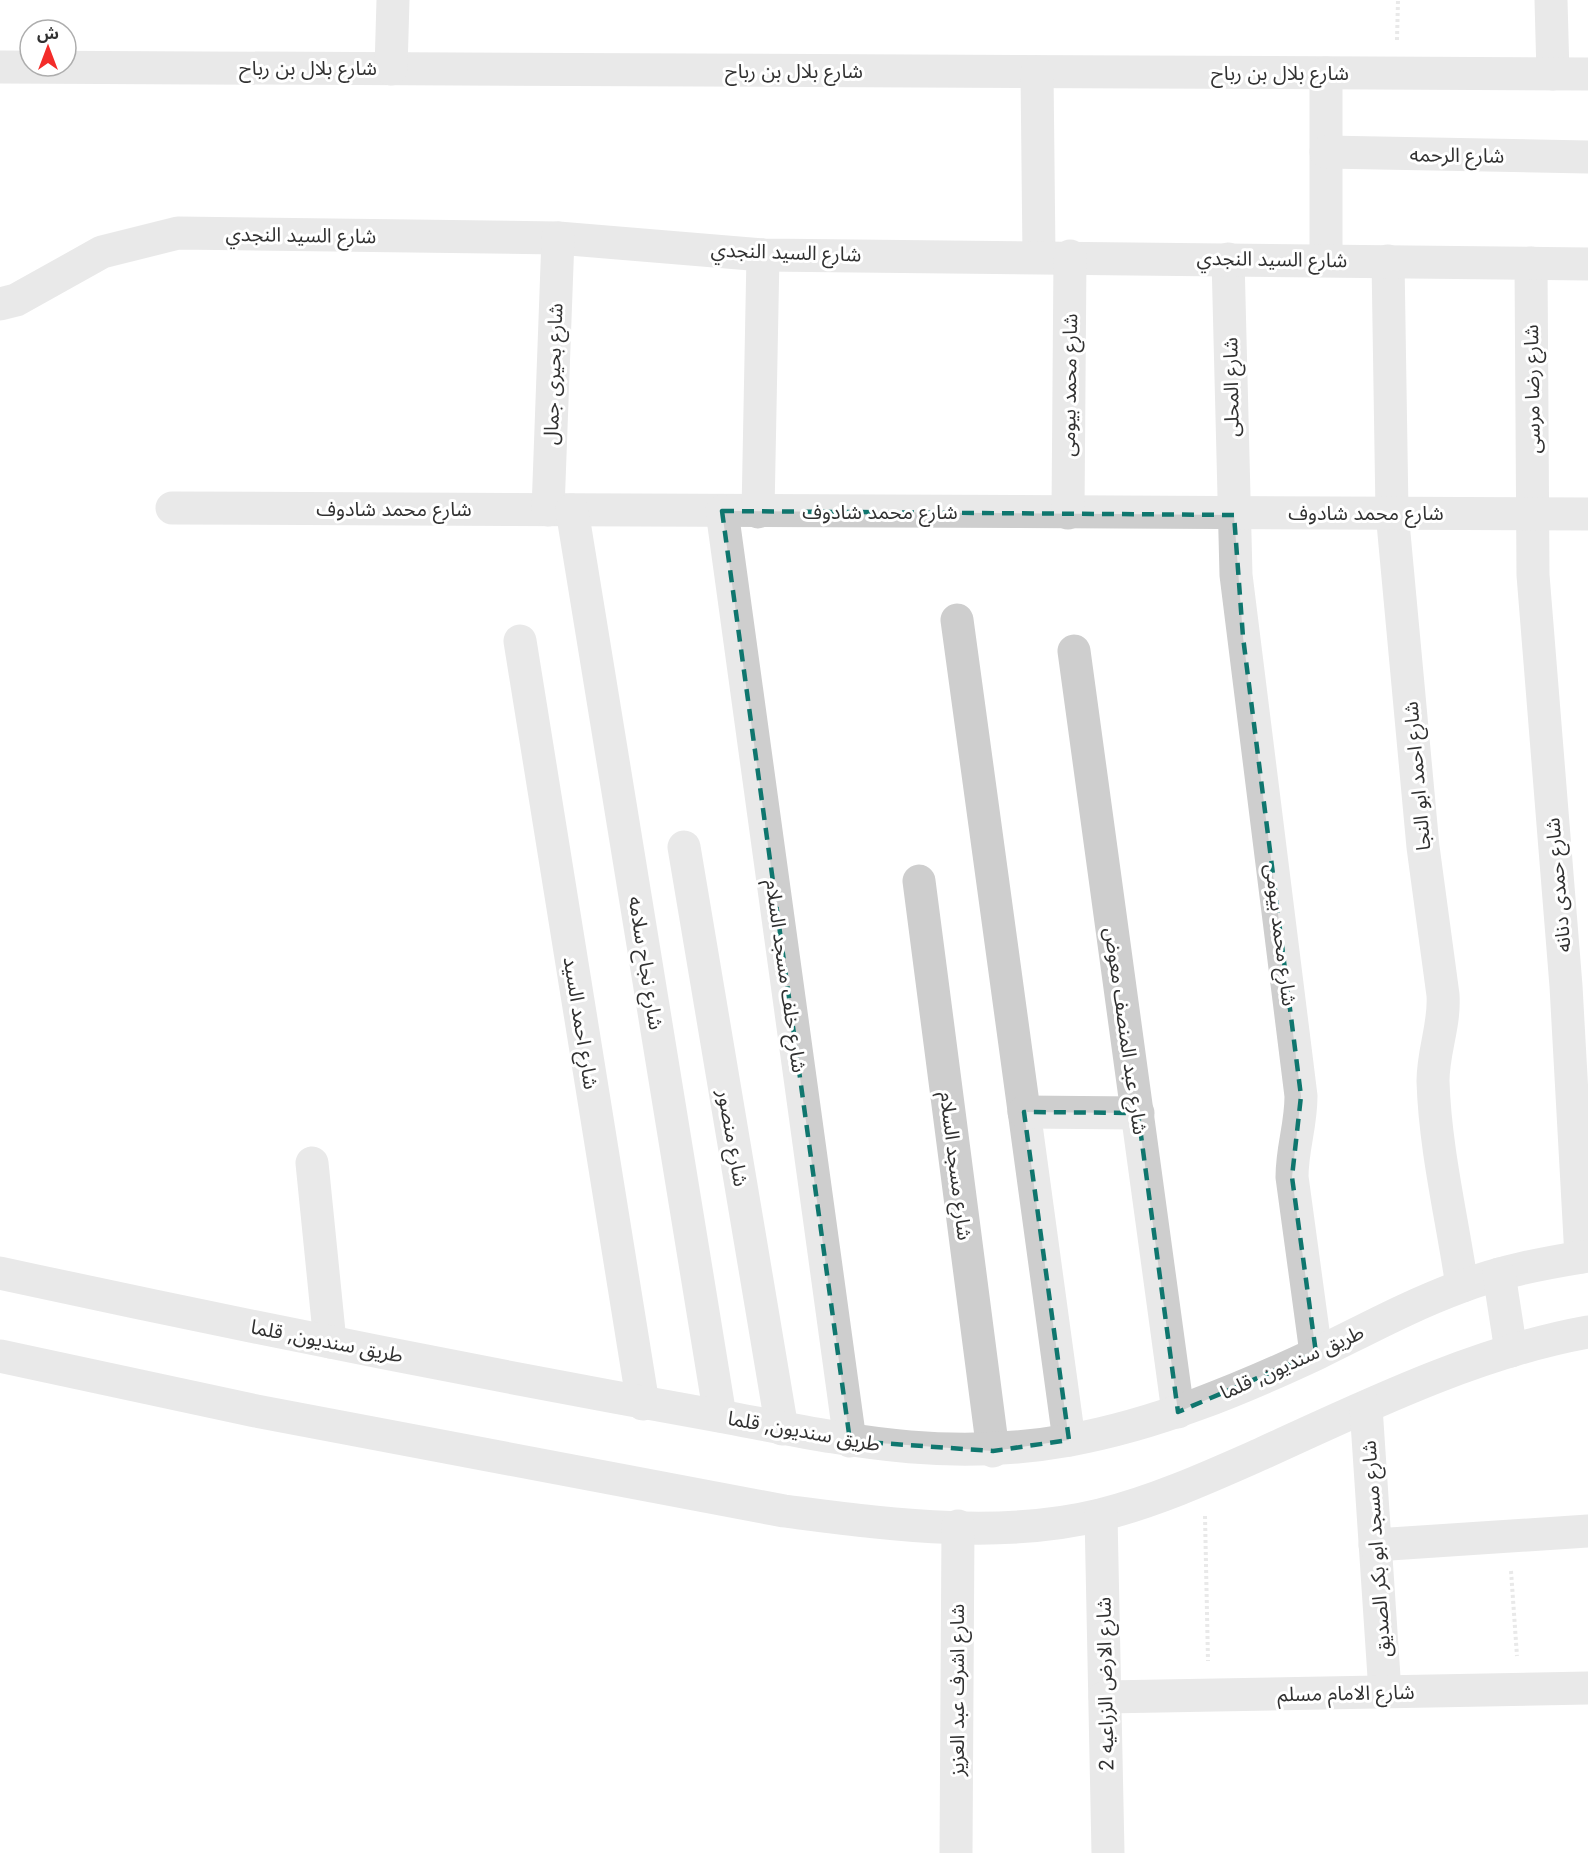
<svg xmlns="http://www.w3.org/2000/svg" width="1588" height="1853" font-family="Inter,'Noto Sans Arabic',sans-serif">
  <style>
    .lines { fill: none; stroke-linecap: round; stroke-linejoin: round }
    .path { stroke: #cecece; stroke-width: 4; stroke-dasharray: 3 3; stroke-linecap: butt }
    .street { stroke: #cecece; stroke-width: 33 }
    .marked { fill: none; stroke: #0f766e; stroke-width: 4.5; stroke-dasharray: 12 8; stroke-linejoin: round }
    .labels { text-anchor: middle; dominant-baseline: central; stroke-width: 6; stroke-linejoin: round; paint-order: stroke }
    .street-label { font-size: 20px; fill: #313131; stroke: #fff }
  </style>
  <rect width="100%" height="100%" fill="#fff"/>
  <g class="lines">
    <g class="path">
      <polyline points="1397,40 1398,0"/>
      <polyline points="1205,1516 1208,1661"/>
      <polyline points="1511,1571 1517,1656"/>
    </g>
    <g class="street">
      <polyline points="1551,0 1553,74"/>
      <polyline points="0,67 1588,74"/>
      <polyline points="391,69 393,0"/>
      <polyline points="1037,72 1039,256"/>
      <polyline points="1326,73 1326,260"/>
      <polyline points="1326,152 1588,157"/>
      <path d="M 1228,259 L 1236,575 L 1301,1096 C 1301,1126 1292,1148 1292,1177 L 1316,1353"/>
      <path d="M 1388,261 L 1392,512 L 1423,847 L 1443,995 C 1445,1025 1433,1051 1433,1081 C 1435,1149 1452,1218 1462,1286"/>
      <polyline points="1531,263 1533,575 1566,986 1581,1257"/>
      <polyline points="0,304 16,300 102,252 178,233 558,238 763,255 1588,264"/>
      <polyline points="172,508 1588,514"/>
      <polyline points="548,510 558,238"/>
      <polyline points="572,510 720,1416"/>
      <polyline points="722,511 850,1441"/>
      <polyline points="758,512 763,255"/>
      <polyline points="1068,513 1070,256"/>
      <polyline points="957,620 1069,1440"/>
      <polyline points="520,641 643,1404"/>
      <polyline points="1074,651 1178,1412"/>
      <polyline points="684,847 782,1429"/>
      <polyline points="919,881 993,1451"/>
      <polyline points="1024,1112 1138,1113"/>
      <polyline points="312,1163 330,1342"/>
      <path d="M 0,1273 C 239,1325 479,1373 719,1416 C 843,1439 942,1463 1070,1440 C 1157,1424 1239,1390 1318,1353 C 1365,1330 1411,1305 1460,1287 C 1501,1271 1545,1263 1588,1256"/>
      <polyline points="1499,1274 1511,1351"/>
      <path d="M 0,1356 L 256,1411 L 784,1511 C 887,1524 998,1540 1100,1515 C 1156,1501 1209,1477 1261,1454 C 1364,1407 1476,1352 1588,1332"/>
      <polyline points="1366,1407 1385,1692"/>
      <polyline points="1101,1515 1108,1853"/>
      <polyline points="1375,1545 1588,1531"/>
      <polyline points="1105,1697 1588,1688"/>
      <polyline points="956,1853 958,1526"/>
    </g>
  </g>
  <path d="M0 0H1588V1853H0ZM 722,511 L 1234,515 L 1243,637 L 1301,1096 L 1292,1177 L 1316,1353 L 1178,1412 L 1138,1113 L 1024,1112 L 1069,1440 L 993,1451 L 850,1441 Z" fill="#fff" fill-opacity=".55" fill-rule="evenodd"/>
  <path class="marked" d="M 722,511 L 1234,515 L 1243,637 L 1301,1096 L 1292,1177 L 1316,1353 L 1178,1412 L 1138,1113 L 1024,1112 L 1069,1440 L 993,1451 L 850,1441 Z"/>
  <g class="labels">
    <g class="street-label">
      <text x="308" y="68">شارع بلال بن رباح</text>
      <text x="794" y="71">شارع بلال بن رباح</text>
      <text x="1280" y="73">شارع بلال بن رباح</text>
      <text transform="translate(1457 155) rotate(1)">شارع الرحمه</text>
      <text transform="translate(301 235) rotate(1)">شارع السيد النجدي</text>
      <text transform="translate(786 252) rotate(2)">شارع السيد النجدي</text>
      <text transform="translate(1272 259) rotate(1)">شارع السيد النجدي</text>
      <text transform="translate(553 374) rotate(-88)">شارع بحيرى جمال</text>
      <text transform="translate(1069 385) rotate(-89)">شارع محمد بيومى</text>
      <text transform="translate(1231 387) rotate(-91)">شارع المحلى</text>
      <text transform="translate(1532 389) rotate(-91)">شارع رضا مرسى</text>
      <text x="394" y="509">شارع محمد شادوف</text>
      <text x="880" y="512">شارع محمد شادوف</text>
      <text x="1366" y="513">شارع محمد شادوف</text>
      <text transform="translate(1417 776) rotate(-95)">شارع احمد ابو النجا</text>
      <text transform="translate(1558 885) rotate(-95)">شارع حمدى دنانه</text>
      <text transform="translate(1281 935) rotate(83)">شارع محمد بيومى</text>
      <text transform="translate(646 963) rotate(81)">شارع نجاح سلامه</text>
      <text transform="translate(786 976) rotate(82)">شارع خلف مسجد السلام</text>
      <text transform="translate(581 1023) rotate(81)">شارع احمد السيد</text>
      <text transform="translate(1126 1031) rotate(82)">شارع عبد المنصف معوض</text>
      <text transform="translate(733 1138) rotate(80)">شارع منصور</text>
      <text transform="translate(956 1166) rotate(83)">شارع مسجد السلام</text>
      <text transform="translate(327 1341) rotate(11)">طريق سنديون, قلما</text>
      <text transform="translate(1292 1362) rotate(-24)">طريق سنديون, قلما</text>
      <text transform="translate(804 1431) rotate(10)">طريق سنديون, قلما</text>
      <text transform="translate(1376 1549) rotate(-94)">شارع مسجد ابو بكر الصديق</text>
      <text transform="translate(1105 1684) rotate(-91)">شارع الارض الزراعيه 2</text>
      <text transform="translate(957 1690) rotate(-90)">شارع اشرف عبد العزيز</text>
      <text transform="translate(1346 1693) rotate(-1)">شارع الامام مسلم</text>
    </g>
  </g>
  <g transform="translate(48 48)"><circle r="28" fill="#ffffff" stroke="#adadad" stroke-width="1.5"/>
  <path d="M0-4.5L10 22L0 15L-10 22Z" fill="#f32c29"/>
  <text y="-9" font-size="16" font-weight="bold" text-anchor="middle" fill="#313131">ش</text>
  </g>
</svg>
